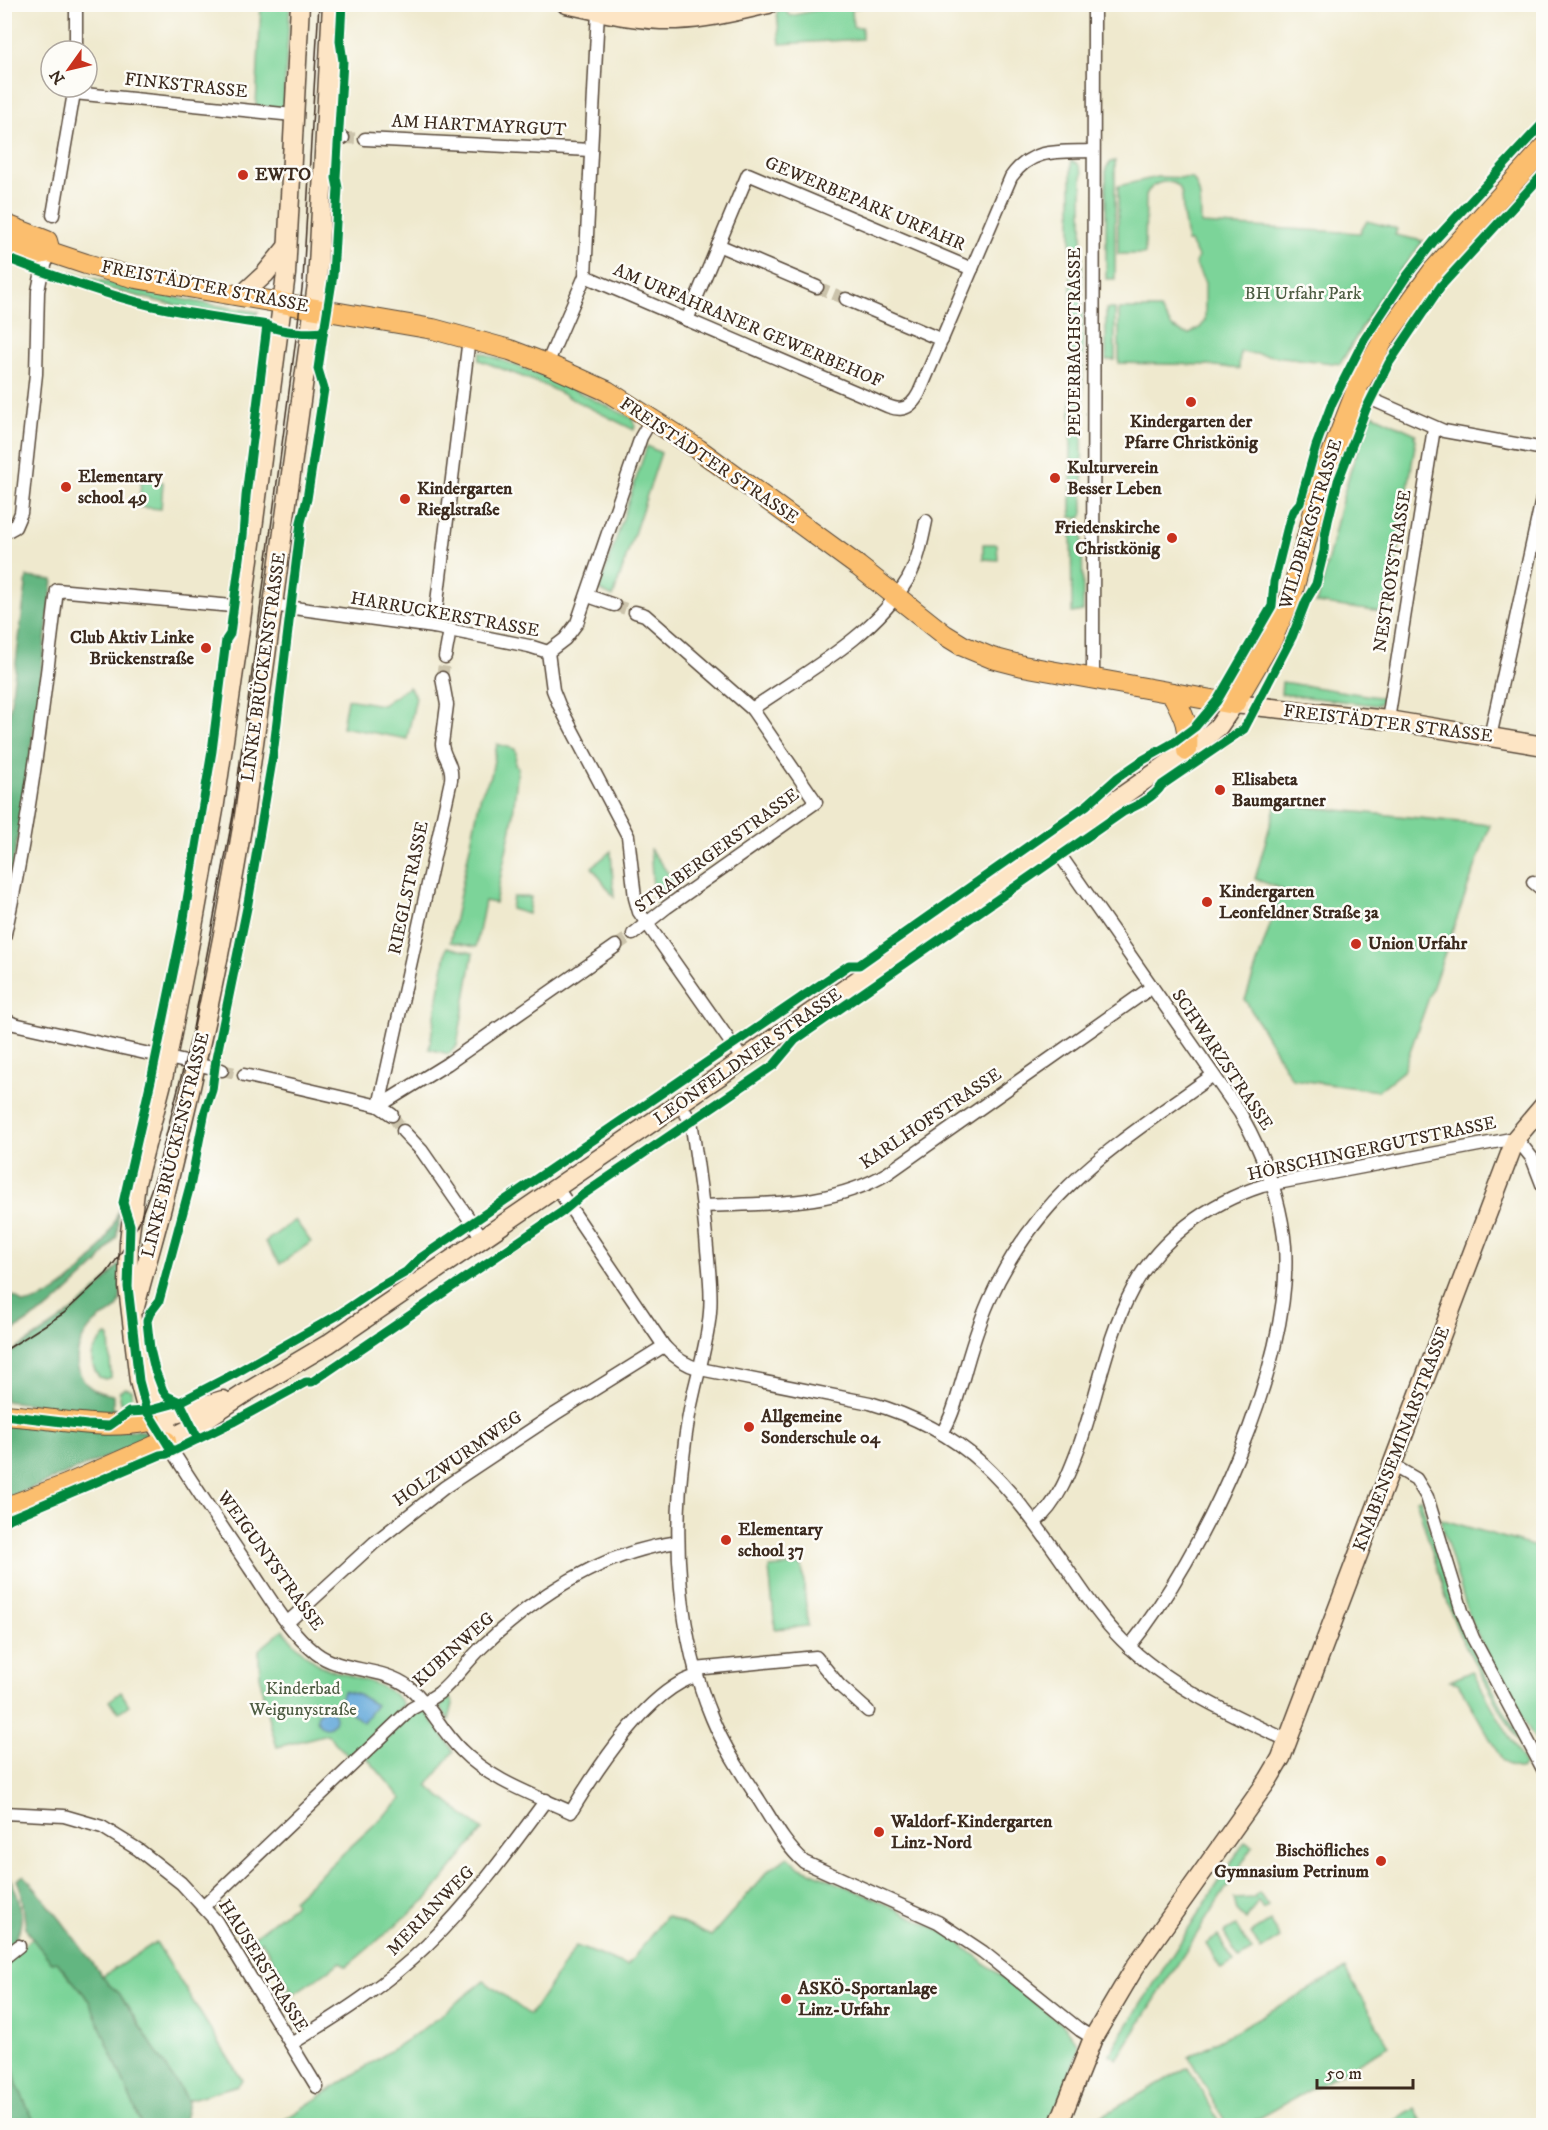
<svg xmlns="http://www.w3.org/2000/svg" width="1548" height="2130" font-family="'IM FELL DW Pica',serif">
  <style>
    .green { fill: #7bd499; stroke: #5b7f5c; stroke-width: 1.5 }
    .forest { fill: #64b681; stroke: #507050; stroke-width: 1.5 }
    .water { fill: #66aadb; stroke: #506a7c; stroke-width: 1.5 }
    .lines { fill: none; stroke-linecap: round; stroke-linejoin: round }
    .street-tunnel { stroke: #cbc3ab; stroke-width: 12; stroke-dasharray: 12 6; stroke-linecap: butt }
    .street-casing { stroke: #564738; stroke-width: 15 }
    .secondary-casing { stroke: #564738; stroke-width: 21 }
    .primary-casing { stroke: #564738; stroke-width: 22 }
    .street { stroke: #fff; stroke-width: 12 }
    .secondary { stroke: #fde5c5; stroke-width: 18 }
    .primary { stroke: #fbbe6e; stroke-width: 20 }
    .tram { stroke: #3b2a1e; stroke-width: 1.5 }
    .cycleway-casing { stroke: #fdfcf7; stroke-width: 13 }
    .cycleway { stroke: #00873e; stroke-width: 9 }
    .poi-dot { fill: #c8321e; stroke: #fdfcf7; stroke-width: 2 }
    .labels { text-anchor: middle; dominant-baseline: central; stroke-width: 5; stroke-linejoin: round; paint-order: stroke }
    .street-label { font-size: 18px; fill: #3b2a1e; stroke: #fdfcf7 }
    .poi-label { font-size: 18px; font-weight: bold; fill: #3b2a1e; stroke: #fdfcf7; text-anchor: start }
    .park-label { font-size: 18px; fill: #4e5d43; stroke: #fdfcf7 }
  </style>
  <rect width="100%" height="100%" fill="#fdfcf7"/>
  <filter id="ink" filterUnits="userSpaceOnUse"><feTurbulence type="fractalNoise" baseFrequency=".0167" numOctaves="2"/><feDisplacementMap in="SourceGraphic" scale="12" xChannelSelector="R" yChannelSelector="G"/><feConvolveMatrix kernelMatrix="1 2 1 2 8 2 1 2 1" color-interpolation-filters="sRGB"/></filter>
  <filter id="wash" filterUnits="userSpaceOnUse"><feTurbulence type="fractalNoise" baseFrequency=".008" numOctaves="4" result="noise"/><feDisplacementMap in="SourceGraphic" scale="24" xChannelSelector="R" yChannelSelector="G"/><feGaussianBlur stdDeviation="1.35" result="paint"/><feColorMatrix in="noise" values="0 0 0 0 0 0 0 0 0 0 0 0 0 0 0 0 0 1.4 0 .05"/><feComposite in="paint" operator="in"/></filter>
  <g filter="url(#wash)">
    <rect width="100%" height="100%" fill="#efe9ce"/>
    <g class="green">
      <polygon points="842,4 861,5 861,7 852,8 853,27 862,27 862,39 780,44 777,11 783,9 791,16"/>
      <polygon points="261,5 290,5 283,108 256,106"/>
      <polygon points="1071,160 1078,164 1082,172 1083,418 1071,420"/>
      <polygon points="1115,161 1115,279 1106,279 1106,168 1111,162"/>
      <path d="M 1157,177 L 1192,178 C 1203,191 1200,209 1201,224 L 1360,233 L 1367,221 L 1397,229 L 1395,235 L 1423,241 L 1379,299 L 1340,364 L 1240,352 L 1239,369 L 1207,365 L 1119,363 L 1119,309 L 1160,309 L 1172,327 L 1183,333 L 1190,334 L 1201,327 L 1205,320 L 1205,283 L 1195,263 L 1198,257 L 1190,242 L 1187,242 C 1186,233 1185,226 1184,220 C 1180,206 1189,181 1165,182 C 1157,182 1149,188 1146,195 L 1145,254 L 1118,254 L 1118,186 Z"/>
      <path d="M 61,272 L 68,272 C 131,289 193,303 258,312 L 254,319 C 187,310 122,294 58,273 Z"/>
      <rect x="1106" y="309" width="9" height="51"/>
      <polygon points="480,352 549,378 632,418 635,426 634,430 544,385 479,360"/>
      <path d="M 1372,414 L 1416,434 L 1414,437 L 1416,439 L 1388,613 L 1316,603 C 1328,567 1334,530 1344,493 C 1351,466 1361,440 1372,414 Z"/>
      <polygon points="1071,426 1080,426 1082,429 1083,516 1080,518 1071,517"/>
      <polygon points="647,446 661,453 613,597 599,590"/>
      <polygon points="141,480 163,482 161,509 139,507"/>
      <polygon points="1080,523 1082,526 1083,611 1072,613 1071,524"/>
      <polygon points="983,544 997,544 998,560 983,559"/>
      <polygon points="1282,682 1385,698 1379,704 1375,705 1281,694"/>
      <polygon points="409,687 416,697 407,739 342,727 347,699 382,705"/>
      <polygon points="497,744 515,749 516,753 515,765 518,767 512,824 495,903 485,901 476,947 450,942 481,794 491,776"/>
      <polygon points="1276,804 1490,825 1403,1071 1378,1091 1292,1079 1245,1000 1282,889 1255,879"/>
      <polygon points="650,849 677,885 654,902 650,848"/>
      <polygon points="611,851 614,897 592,867"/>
      <polygon points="513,897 531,897 528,914 511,909"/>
      <polygon points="447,947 473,953 457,1046 448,1054 429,1049"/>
      <polygon points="295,1220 311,1242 280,1264 265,1242"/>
      <path d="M 106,1335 L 109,1337 L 111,1377 L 105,1379 L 99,1377 C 86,1358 92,1350 106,1335 Z"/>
      <polygon points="125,1388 132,1390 133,1406 121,1403 119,1392"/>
      <polygon points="1420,1498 1464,1633 1484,1673 1524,1747 1526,1756 1459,1634 1448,1604 1416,1499"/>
      <polygon points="1440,1519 1543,1549 1543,1752 1540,1749 1481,1642 1469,1616"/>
      <polygon points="802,1565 808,1626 775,1629 769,1568"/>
      <path d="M 283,1630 C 294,1643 305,1656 320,1665 C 343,1678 391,1680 403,1705 L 349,1757 L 327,1734 L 277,1747 C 267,1715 258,1684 259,1650 Z"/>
      <polygon points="1472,1671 1523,1761 1524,1765 1521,1769 1509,1766 1502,1760 1463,1691 1458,1683 1450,1681"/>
      <polygon points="121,1692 129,1705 119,1712 109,1701"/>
      <polygon points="449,1697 453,1704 449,1720 440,1707"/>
      <polygon points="419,1710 426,1712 454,1751 427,1786 483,1830 428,1898 346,1967 341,1962 287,1998 284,1993 291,1989 262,1941 255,1945 251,1939 295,1904 293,1900 402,1799 367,1758 412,1714"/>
      <polygon points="1245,1841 1253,1846 1117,2059 1109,2054"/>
      <polygon points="788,1857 798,1866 882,1902 949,1935 1064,2026 1078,2044 1078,2052 1050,2125 275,2126 419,2032 484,1981 530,2015 576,1946 627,1966 666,1916 711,1936 770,1869"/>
      <polygon points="1259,1893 1268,1906 1263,1909 1258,1901 1246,1920 1237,1911 1234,1899 1255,1898 1255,1896"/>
      <polygon points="1270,1921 1280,1938 1261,1950 1251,1933"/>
      <polygon points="1236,1926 1252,1951 1239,1959 1224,1933"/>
      <polygon points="1218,1936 1234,1962 1221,1969 1206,1944"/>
      <polygon points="33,1938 51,1962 56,1961 89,2000 142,2125 36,2125 17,2085 5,2031 4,1961"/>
      <polygon points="156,1942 242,2080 238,2085 187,2100 119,1993 108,1984 102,1977"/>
      <polygon points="1345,1969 1389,2046 1247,2125 1227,2125 1189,2057"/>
      <polygon points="1188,2067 1221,2125 1086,2125"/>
      <polygon points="1415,2109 1424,2125 1386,2125"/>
    </g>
    <g class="forest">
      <polygon points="27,577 53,580 24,805 5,905 5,723 8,724"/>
      <path d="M 119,1208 L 117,1236 L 97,1264 L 53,1305 L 5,1336 L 5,1283 L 8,1294 L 17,1298 L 23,1304 C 66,1297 108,1249 119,1208 Z"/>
      <path d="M 121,1262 C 121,1274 123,1292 119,1304 C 116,1312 108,1314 101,1318 C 84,1330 71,1353 80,1374 C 87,1389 98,1393 113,1395 L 113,1408 L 124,1413 L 120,1416 L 70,1413 L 32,1404 L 5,1401 L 5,1356 C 49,1328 89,1305 121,1262 Z"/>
      <polygon points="5,1423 145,1431 148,1440 5,1499"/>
      <path d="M 4,1869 C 21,1895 32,1929 4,1951 Z"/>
      <path d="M 24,1875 L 61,1920 L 108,1984 L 119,1993 L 187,2100 L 188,2103 L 183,2125 L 142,2125 L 89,2000 L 56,1961 L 51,1962 C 45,1953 28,1936 26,1927 C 22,1910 25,1897 17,1880 Z"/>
      <polygon points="5,2031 17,2085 36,2125 5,2125"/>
    </g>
    <g class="water">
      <polygon points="343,1691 359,1695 376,1705 363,1722 339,1703"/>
      <circle cx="326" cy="1718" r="9"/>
    </g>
  </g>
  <g filter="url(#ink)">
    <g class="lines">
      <g class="street-tunnel">
        <polyline points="343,138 365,139"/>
        <polyline points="817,287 846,299"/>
        <polyline points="614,605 635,612"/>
        <polyline points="442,678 445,657"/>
        <polyline points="616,946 633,934"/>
        <polyline points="222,1070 244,1075"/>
        <polyline points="392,1115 403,1131"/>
      </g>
      <g class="street-casing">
        <g id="street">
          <polyline points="76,51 76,4"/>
          <polyline points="74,93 293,115"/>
          <polyline points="326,137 343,138"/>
          <polyline points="365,139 591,150"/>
          <polyline points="53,215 75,87"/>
          <polyline points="718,245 817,287"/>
          <path d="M 585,276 L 867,397 C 889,406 905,420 919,393 L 1011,177 C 1032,147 1060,152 1093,151"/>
          <polyline points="846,299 942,340"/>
          <polyline points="687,320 748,174 972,269"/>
          <polyline points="547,364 585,276 598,11"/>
          <polyline points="1355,392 1444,431 1544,449"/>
          <polyline points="4,533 15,527 21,513 36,374 38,291 41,276 50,252"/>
          <polyline points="588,596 614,605"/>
          <polyline points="272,605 434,627 529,646 548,652 553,690 559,705 628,836 635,898 639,912 743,1060"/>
          <polyline points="635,612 645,615 752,709"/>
          <polyline points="434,627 469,338"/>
          <polyline points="548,652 565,639 577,623 641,437 652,418"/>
          <polyline points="445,657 450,630"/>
          <polyline points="1093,679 1094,4"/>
          <polyline points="1388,720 1434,428"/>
          <polyline points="1490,737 1544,490"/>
          <path d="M 1053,845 L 1240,1113 C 1264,1155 1281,1198 1285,1246 C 1293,1365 1203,1556 1129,1647"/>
          <polyline points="1533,882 1544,891"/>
          <path d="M 633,934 L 667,907 L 816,802 L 752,709 C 807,671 873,637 908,579 C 918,561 922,541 926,521"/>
          <path d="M 4,938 C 30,823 43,706 57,590 L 243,607"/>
          <polyline points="4,1019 14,1024 222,1070"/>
          <polyline points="244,1075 379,1106 392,1115"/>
          <path d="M 680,1104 L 691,1122 L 692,1127 C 698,1168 704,1208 707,1249 C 709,1270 712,1291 710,1312 C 708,1338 701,1362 695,1387 C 690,1408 686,1429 684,1450 C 672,1536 678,1637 712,1718 C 724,1747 742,1774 759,1800 C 773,1822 785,1845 804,1862 L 938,1922 L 983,1952 L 1080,2030 L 1093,2038"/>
          <path d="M 379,1106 L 451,780 C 453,763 443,758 442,744 L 447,705 L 442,678"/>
          <polyline points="379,1106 447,1064 616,946"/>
          <polyline points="403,1131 422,1151 483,1239"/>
          <path d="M 557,1188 L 664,1346 C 675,1358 685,1365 700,1369 L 870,1403 C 968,1431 1008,1484 1064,1564 C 1082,1590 1100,1618 1122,1640 C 1168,1686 1230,1714 1289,1741"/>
          <path d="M 704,1206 C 767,1203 832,1207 888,1173 L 1152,987"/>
          <path d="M 942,1433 C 953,1416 957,1397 963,1378 C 970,1352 978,1326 989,1301 C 1038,1189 1120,1143 1213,1075"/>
          <path d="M 166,1441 C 193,1485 222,1527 251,1570 C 270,1598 289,1632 316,1653 C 342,1673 382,1666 409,1687 C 430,1704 441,1731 461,1750 C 490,1780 534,1795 571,1812 C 595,1772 649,1688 697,1676"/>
          <polyline points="1392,1465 1416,1479 1427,1497 1462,1611 1473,1638 1544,1771"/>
          <path d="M 1035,1522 C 1058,1504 1070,1471 1080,1444 C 1098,1393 1107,1336 1133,1288 C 1159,1239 1209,1203 1262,1186 L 1516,1138 L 1532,1158 L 1544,1189"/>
          <polyline points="288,1622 374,1543 445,1487 555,1414 664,1346"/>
          <polyline points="695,1669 816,1657 839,1685 868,1711"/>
          <polyline points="4,1813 64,1816 102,1827 139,1850 181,1883 216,1921 317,2087"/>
          <path d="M 204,1906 L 411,1709 C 420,1704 431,1699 439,1693 C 455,1680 468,1660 483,1646 C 537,1595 603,1552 678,1542"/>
          <polyline points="4,1958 19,1946"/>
          <path d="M 291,2044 C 339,2015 387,1984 427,1945 C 472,1901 509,1850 546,1800"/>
        </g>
      </g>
      <g class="secondary-casing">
        <g id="secondary">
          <path d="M 566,4 C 602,12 639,21 677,20 C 708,19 738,11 769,4"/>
          <polyline points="241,296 265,274 287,247"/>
          <path d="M 135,1307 C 146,1264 159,1222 169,1179 C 199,1059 224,938 244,816 L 317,284 L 332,4"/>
          <polyline points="141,1367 168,1417 167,1428"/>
          <polyline points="151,1421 223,1400"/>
          <polyline points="166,1441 193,1427 247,1392 328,1344 743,1060 1201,741 1219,726 1234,704 1388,720 1544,746"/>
          <polyline points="166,1441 147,1411 139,1381 128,1287 129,1241 136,1183 163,1079 192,932 214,810 239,636 286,274 300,4"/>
          <polyline points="1058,2126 1093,2038 1135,1967 1268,1780 1281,1758 1516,1138 1544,1105"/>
        </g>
      </g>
      <g class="primary-casing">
        <g id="primary">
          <polyline points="4,224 47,241 50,252"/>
          <polyline points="4,240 39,254 50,252 86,264 136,278 433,329 510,350 547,364 607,391 698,449 858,566 945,635 963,646 992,658 1023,666 1234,704 1272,639 1292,594 1323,477 1359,384 1384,339 1433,271 1544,148"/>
          <path d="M 1172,693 C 1184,717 1189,723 1187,751"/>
          <path d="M 4,1415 C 58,1418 97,1431 151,1421"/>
          <polyline points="4,1508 66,1485 166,1441"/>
        </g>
      </g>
      <use href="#street" class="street"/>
      <use href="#secondary" class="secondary"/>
      <use href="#primary" class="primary"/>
      <polyline class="tram" points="4,1351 64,1313 106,1274 119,1256 138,1225 155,1179 192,1034 233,815 297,331 303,280 319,4"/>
      <g class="cycleway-casing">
        <g id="cycleway">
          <path d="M 4,257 C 53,276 103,294 153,306 C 191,314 229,319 267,325 C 278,332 310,334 323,332"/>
          <polyline points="325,325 333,275 338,188 336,178 343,61 340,41 342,4"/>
          <polyline points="4,1415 87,1425 109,1426 129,1412 147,1411 180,1402 234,1374 338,1315 378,1288 406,1272 419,1259 849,965 859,965 1087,805 1117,778 1143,760 1175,742 1195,727 1217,701 1272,606 1274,582 1289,522 1293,511 1300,503 1316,446 1332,403 1364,340 1406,277 1434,241 1544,122"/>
          <polyline points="198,1439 180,1402 167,1396 163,1391 155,1370 150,1349 147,1321 150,1313 159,1301 191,1182 205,1111 212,1090 216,1059 248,903 273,755 301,522 307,499 324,389 318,369 324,328"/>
          <polyline points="172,1451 147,1411 139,1381 128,1287 130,1225 123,1203 152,1076 182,930 212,751 226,640 230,634 243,536 246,496 267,325"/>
          <path d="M 4,1521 L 160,1455 L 167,1454 L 233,1422 L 306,1382 L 312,1382 L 562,1212 L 581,1196 L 774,1065 L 795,1040 L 1123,812 C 1136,806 1154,798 1162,785 L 1244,729 L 1292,637 L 1306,601 L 1316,584 L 1324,551 L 1325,536 L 1328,521 L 1338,481 L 1366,409 L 1389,363 L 1441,286 L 1544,173"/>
        </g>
      </g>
      <use href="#cycleway" class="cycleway"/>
    </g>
  </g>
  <g class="poi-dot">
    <circle cx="243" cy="175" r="6"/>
    <circle cx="1191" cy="402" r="6"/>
    <circle cx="1055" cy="478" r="6"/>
    <circle cx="66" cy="487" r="6"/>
    <circle cx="405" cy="499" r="6"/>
    <circle cx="1172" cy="538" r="6"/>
    <circle cx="206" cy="648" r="6"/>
    <circle cx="1220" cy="790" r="6"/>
    <circle cx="1207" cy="902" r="6"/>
    <circle cx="1356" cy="944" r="6"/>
    <circle cx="749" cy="1427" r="6"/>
    <circle cx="726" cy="1540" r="6"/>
    <circle cx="879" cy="1832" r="6"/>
    <circle cx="1381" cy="1861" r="6"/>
    <circle cx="786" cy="1999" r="6"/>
  </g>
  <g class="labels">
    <g class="street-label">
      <text transform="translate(186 86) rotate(6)">FINKSTRASSE</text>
      <text transform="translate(479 126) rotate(3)">AM HARTMAYRGUT</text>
      <text transform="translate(865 204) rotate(23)">GEWERBEPARK URFAHR</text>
      <text transform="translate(205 287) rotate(11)">FREISTÄDTER STRASSE</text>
      <text transform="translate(748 326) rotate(23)">AM URFAHRANER GEWERBEHOF</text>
      <text transform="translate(1075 342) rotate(-90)">PEUERBACHSTRASSE</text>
      <text transform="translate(709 461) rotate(34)">FREISTÄDTER STRASSE</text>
      <text transform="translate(1311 524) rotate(-73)">WILDBERGSTRASSE</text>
      <text transform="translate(1393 571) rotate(-81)">NESTROYSTRASSE</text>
      <text transform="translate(445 615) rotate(10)">HARRUCKERSTRASSE</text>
      <text transform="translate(264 667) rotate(-82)">LINKE BRÜCKENSTRASSE</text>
      <text transform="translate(1388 724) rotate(7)">FREISTÄDTER STRASSE</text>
      <text transform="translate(717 851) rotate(-36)">STRABERGERSTRASSE</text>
      <text transform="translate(409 888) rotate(-78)">RIEGLSTRASSE</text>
      <text transform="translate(748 1057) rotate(-35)">LEONFELDNER STRASSE</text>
      <text transform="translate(1222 1060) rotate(56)">SCHWARZSTRASSE</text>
      <text transform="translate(931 1119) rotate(-34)">KARLHOFSTRASSE</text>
      <text transform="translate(176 1145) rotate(-76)">LINKE BRÜCKENSTRASSE</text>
      <text transform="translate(1372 1149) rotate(-12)">HÖRSCHINGERGUTSTRASSE</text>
      <text transform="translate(1402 1439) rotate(-69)">KNABENSEMINARSTRASSE</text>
      <text transform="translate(458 1459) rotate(-35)">HOLZWURMWEG</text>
      <text transform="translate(270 1561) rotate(54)">WEIGUNYSTRASSE</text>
      <text transform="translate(454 1650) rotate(-42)">KUBINWEG</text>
      <text transform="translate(431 1911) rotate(-46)">MERIANWEG</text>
      <text transform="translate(263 1966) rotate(58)">HAUSERSTRASSE</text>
    </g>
    <g class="poi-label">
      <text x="255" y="175">EWTO</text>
      <text x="1191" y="422" text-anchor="middle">Kindergarten der<tspan x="1191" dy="21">Pfarre Christkönig</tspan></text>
      <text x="1067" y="468">Kulturverein<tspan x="1067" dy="21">Besser Leben</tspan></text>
      <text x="78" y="477">Elementary<tspan x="78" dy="21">school 49</tspan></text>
      <text x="417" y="489">Kindergarten<tspan x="417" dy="21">Rieglstraße</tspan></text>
      <text x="1160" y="528" text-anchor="end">Friedenskirche<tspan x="1160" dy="21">Christkönig</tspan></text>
      <text x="194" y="638" text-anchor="end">Club Aktiv Linke<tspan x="194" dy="21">Brückenstraße</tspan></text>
      <text x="1232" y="780">Elisabeta<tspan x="1232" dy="21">Baumgartner</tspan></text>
      <text x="1219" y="892">Kindergarten<tspan x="1219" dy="21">Leonfeldner Straße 3a</tspan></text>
      <text x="1368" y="944">Union Urfahr</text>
      <text x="761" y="1417">Allgemeine<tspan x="761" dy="21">Sonderschule 04</tspan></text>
      <text x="738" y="1530">Elementary<tspan x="738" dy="21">school 37</tspan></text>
      <text x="891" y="1822">Waldorf-Kindergarten<tspan x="891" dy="21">Linz-Nord</tspan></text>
      <text x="1369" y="1851" text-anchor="end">Bischöfliches<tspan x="1369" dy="21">Gymnasium Petrinum</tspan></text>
      <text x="798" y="1989">ASKÖ-Sportanlage<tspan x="798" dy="21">Linz-Urfahr</tspan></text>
    </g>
    <g class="park-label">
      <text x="1303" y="294">BH Urfahr Park</text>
      <text x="303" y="1689">Kinderbad<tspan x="303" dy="21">Weigunystraße</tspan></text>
    </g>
  </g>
  <rect width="1548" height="2130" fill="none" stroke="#fdfcf7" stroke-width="24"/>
  <g transform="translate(69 69) rotate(236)"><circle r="28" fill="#fdfcf7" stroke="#afa8a0" stroke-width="1.5"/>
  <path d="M0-4.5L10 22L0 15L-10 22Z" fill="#c8321e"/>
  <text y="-9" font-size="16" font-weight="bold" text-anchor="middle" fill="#3b2a1e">N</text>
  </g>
  <path d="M1317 2079v9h96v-9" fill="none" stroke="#3b2a1e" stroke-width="3"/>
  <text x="1326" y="2079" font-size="18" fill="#3b2a1e" stroke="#fdfcf7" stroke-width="4.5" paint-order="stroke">50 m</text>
</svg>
